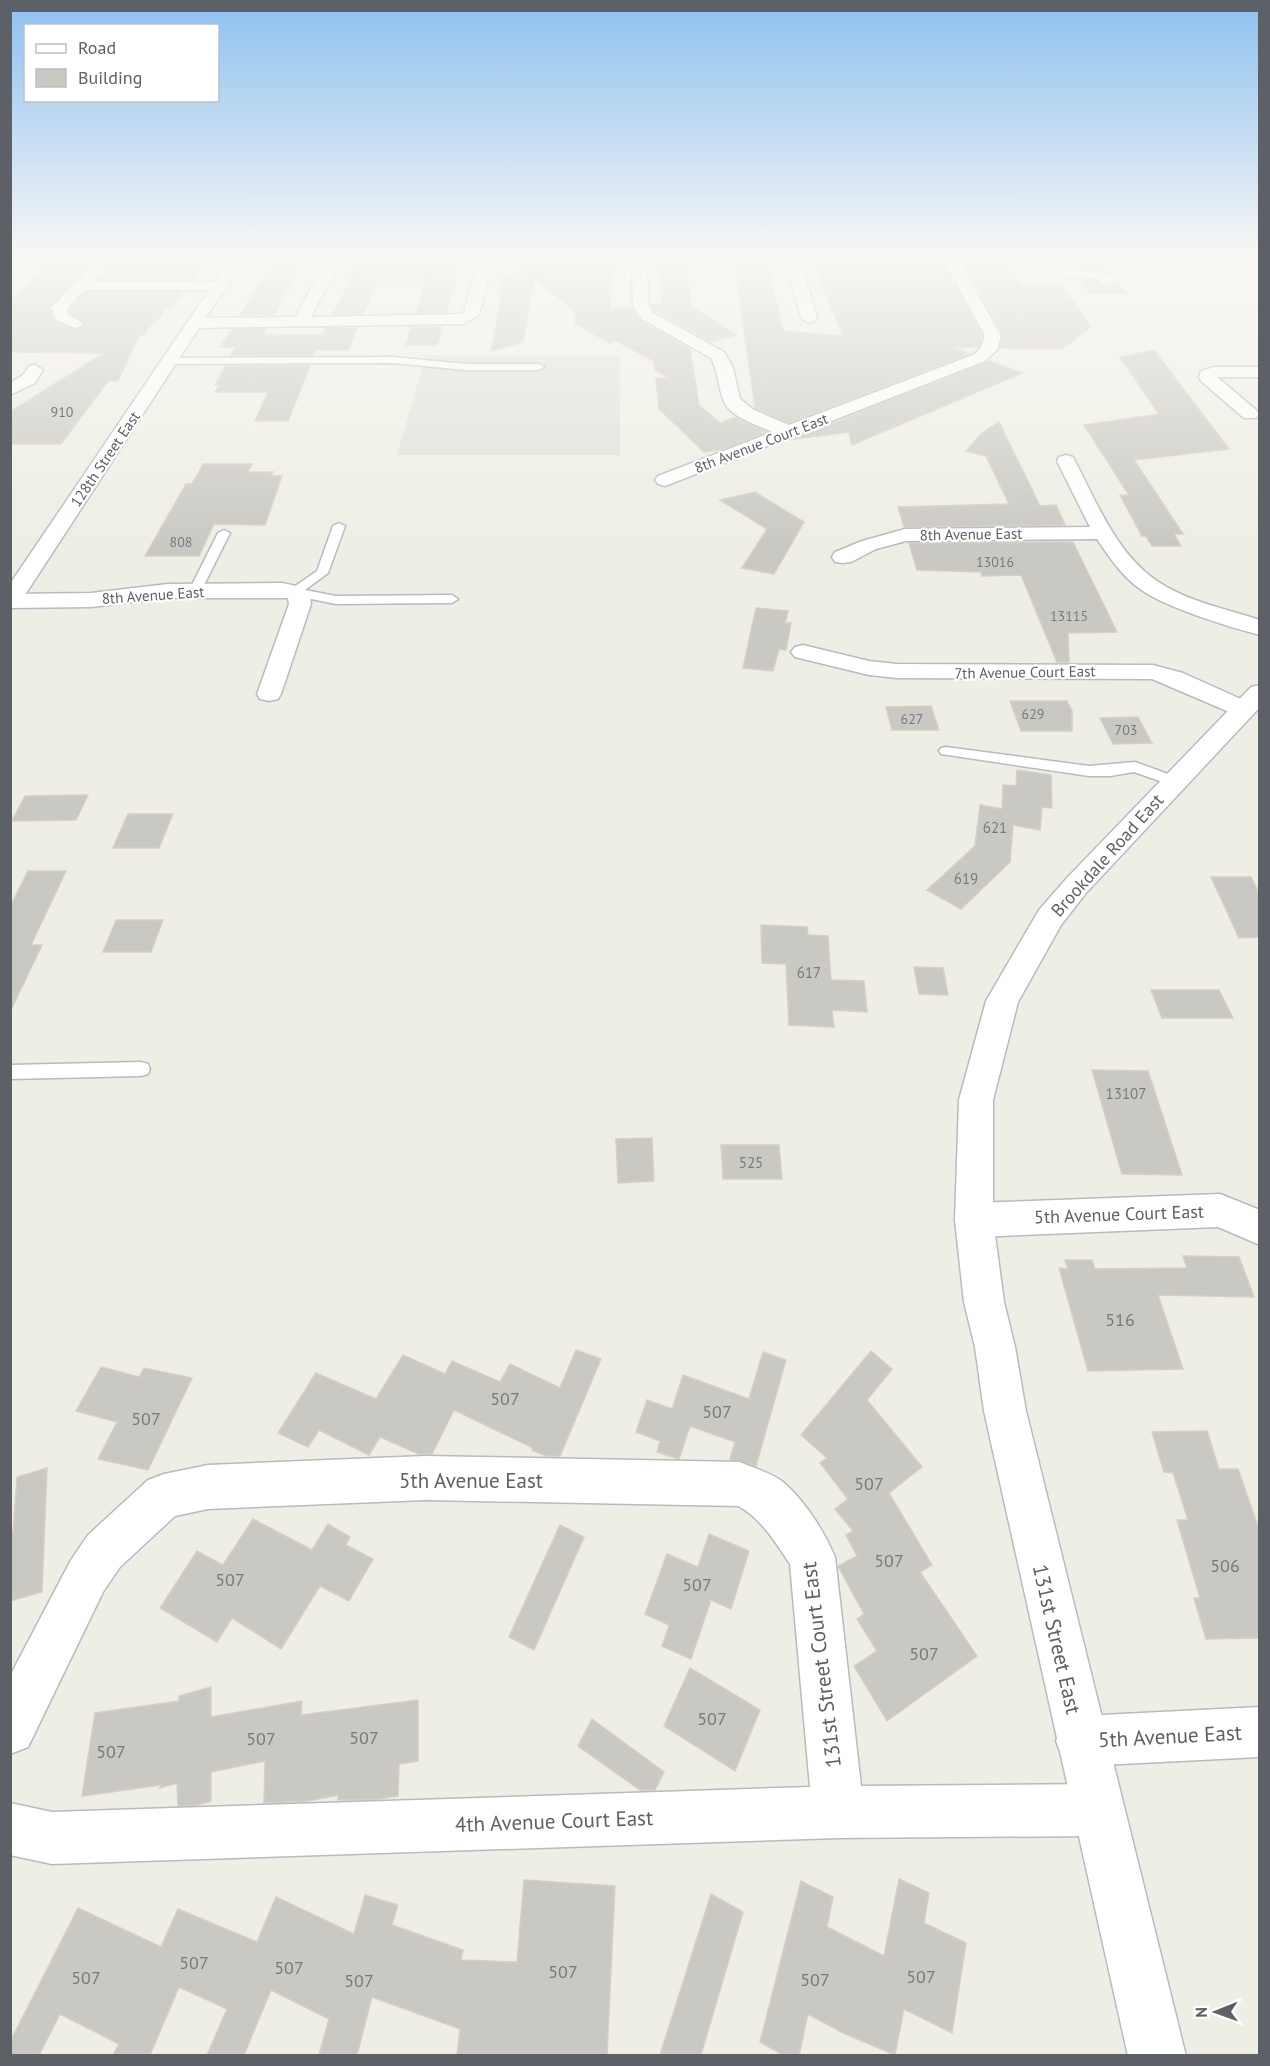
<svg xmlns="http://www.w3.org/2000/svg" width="1270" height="2066" font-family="'PT Sans',sans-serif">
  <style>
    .industrial { fill: #e1dfd9 }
    .building { fill: #cac8c2; stroke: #d4d0c3; stroke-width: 1.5 }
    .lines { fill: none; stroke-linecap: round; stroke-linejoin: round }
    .service-casing { stroke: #b8babf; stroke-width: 3 }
    .minor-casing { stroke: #b8babf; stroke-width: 3 }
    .tertiary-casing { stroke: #b8babf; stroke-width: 3 }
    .secondary-casing { stroke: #b8bbc1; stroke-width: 3 }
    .service { fill: #fff; fill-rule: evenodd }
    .minor { fill: #fff; fill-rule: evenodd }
    .tertiary { fill: #fff; fill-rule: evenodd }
    .secondary { fill: #fff; fill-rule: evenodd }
    .labels { text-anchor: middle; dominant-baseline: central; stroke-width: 4.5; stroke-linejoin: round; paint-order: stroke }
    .far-number-label { font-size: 14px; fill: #787a7d }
    .far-street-label { font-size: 15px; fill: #5d6066; stroke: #fff }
    .number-label { font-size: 15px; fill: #787a7d }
    .street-label { font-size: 18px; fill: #5d6066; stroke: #fff }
    .near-number-label { font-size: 18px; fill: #787a7d }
    .near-street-label { font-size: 21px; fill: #5d6066; stroke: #fff }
  </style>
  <rect width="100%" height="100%" fill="#efeee5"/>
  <polygon class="industrial" points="426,355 620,355 620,455 397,455"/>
  <g class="building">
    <polygon points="197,256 189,269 201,268 192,280 97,280 112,262 161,263 165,257"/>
    <polygon points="463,256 446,312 416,313 427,280 377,280 363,314 333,314 352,277 352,257"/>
    <polygon points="521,256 612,256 610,309 631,307 641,321 690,349 699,405 720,423 735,417 767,432 721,450 704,452 659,409 656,378 669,378 655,370 654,361 616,341 609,343 575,323 576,312 534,278 523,342 491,351 499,311 502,276 513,276 521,267 514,262"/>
    <polygon points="741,256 766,256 783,331 843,336 821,282 814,256 940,256 983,336 979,347 953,347 970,354 789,423 755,408 734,258"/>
    <polygon points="959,256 997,256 1007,271 1011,271 1023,285 1061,285 1091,327 1062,349 1000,348 1003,335"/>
    <polygon points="659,259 686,259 691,305 736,335 711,342 655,311 651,305 662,304"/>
    <polygon points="1065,259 1099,259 1109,272 1070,267"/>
    <polygon points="51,262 91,262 49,308 55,322 74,330 82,328 85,322 70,313 69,310 85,292 183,292 172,308 166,308 157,321 154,321 144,335 139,335 118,381 108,381 61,444 10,444 10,412 104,353 10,352 10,301"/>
    <polygon points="273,262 302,262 274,315 240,315"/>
    <polygon points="1080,280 1095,281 1108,288 1115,284 1115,280 1127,294 1089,293"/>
    <polygon points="411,327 442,327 437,345 406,345"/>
    <polygon points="326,328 357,328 348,350 316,350"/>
    <polygon points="267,329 264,335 321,335 314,355 231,355 236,347 220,347 231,330"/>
    <polygon points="1154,350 1229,449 1134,460 1183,534 1174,534 1181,546 1152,546 1146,536 1142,536 1120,495 1129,495 1084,425 1159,414 1120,357"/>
    <polygon points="989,361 1022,373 852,445 849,432 789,440"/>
    <polygon points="226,366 310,366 288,421 255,421 268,392 215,392 220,385 215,385"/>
    <polygon points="999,422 1040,506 1056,505 1065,525 904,527 898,507 1009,504 986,456 966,451 982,433"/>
    <polygon points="203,464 252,464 248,472 273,472 271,476 282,476 265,525 214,524 199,556 145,556 186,484 192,484"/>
    <polygon points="755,492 804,522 774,574 742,568 767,529 720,500"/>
    <polygon points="1073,542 1117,632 1068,633 1069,662 1057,662 1021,575 982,576 981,572 917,570 909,543"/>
    <polygon points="756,608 788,611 785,623 791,623 786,650 779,649 773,671 743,668"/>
    <polygon points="1010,701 1067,701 1072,711 1072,731 1021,731"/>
    <polygon points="931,706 939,730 892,730 886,707"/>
    <polygon points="1138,717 1152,743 1113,744 1100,718"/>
    <polygon points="1017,770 1051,775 1052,808 1042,807 1040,830 1013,825 1010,862 961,909 927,890 975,846 980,805 1002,809 1003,785 1016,786"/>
    <polygon points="88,795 76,820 12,821 25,796"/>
    <polygon points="128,814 173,814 159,848 113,848"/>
    <polygon points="28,871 66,871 31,945 42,945 10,1012 10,907"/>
    <polygon points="1211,877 1251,877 1260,895 1260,937 1239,938"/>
    <polygon points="116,920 163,920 151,952 103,952"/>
    <polygon points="761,925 807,927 808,935 828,936 831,980 864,981 867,1012 832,1010 834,1027 789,1025 786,964 762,963"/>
    <polygon points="914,967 943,968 948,995 919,994"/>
    <polygon points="1151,990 1219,990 1233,1018 1162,1018"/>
    <polygon points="1092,1070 1148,1071 1182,1175 1122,1174"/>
    <polygon points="652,1138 654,1181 618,1183 616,1139"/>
    <polygon points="721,1145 779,1145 782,1179 723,1179"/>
    <polygon points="1183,1256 1239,1257 1254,1297 1158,1295 1183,1369 1088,1371 1059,1268 1068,1269 1065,1260 1092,1260 1095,1269 1187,1268"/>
    <polygon points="576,1350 601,1359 560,1456 546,1456 532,1450 533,1448 454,1410 432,1454 419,1454 380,1437 369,1455 319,1430 308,1447 278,1433 316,1373 376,1399 403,1355 445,1374 452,1361 500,1382 510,1364 560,1388"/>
    <polygon points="871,1351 892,1369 867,1400 922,1467 889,1493 932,1565 920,1572 977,1656 887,1721 854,1666 877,1651 857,1619 864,1614 838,1566 857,1556 846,1535 853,1531 835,1509 848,1499 820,1463 827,1458 801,1435"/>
    <polygon points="763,1352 786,1360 756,1466 730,1459 735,1442 690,1426 679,1459 657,1452 660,1441 636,1432 647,1400 672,1409 683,1375 749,1399"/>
    <polygon points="101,1367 139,1377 144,1368 192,1378 148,1470 98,1459 117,1422 76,1411"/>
    <polygon points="1207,1431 1219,1469 1238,1469 1260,1532 1260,1638 1206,1639 1194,1598 1200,1598 1177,1520 1188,1520 1173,1473 1164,1472 1152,1432"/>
    <polygon points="47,1468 42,1592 10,1601 10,1533 13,1532 17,1477"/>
    <polygon points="253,1519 312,1550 328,1524 350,1537 346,1545 373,1559 349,1601 320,1586 281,1649 232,1618 217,1642 160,1608 197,1551 223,1565"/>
    <polygon points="560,1525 584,1537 534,1650 509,1637"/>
    <polygon points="709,1534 749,1551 731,1609 711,1600 691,1659 662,1646 669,1625 645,1614 667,1554 698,1567"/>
    <polygon points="690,1668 760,1710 735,1771 664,1726"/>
    <polygon points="211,1687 211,1717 302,1701 301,1715 418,1700 418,1761 399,1764 398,1796 378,1799 338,1800 338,1795 308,1801 264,1803 265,1761 211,1772 211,1801 197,1805 178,1806 177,1783 160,1788 161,1785 82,1796 95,1713 179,1701 179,1696"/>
    <polygon points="592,1719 664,1772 655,1790 640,1790 578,1746"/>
    <polygon points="899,1879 929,1893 924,1923 966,1943 952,2033 904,2009 895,2055 843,2033 808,2014 799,2055 783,2055 760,2042 801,1881 833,1897 827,1927 884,1956"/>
    <polygon points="524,1880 615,1886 607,2055 457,2055 460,2029 372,1997 357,2055 319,2055 329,2019 271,1990 244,2055 207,2055 227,2009 179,1987 150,2055 113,2055 119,2044 60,2014 39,2055 10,2055 10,2042 78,1908 161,1947 178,1909 257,1942 276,1897 354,1934 365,1895 398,1905 392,1925 463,1950 461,1960 517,1962"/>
    <polygon points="711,1894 743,1912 701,2055 660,2055"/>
  </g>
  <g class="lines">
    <g class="service-casing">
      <g id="service">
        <polygon points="393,357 466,364 539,364 544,367 539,370 466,370 393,363 169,364 164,361 169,358"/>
        <polygon points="339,523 345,526 328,573 305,590 336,596 452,595 458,599 452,603 336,604 291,595 291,589 317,571 333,526"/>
        <polygon points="224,530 230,533 201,591 195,595 191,594 189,591 218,533"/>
        <polygon points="946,747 1089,766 1135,762 1179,778 1181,781 1174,786 1134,772 1110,776 1089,776 941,754 939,751 941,748"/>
        <polygon points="141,1062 148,1064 150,1069 148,1074 141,1076 10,1079 10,1065"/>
      </g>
    </g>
    <g class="minor-casing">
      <g id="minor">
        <polygon points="100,256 115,256 92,282 220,282 227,286 220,290 84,290 67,309 68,314 83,323 81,326 75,328 56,320 51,308 54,305"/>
        <path d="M 329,256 L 343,256 L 311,317 L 460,314 L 464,313 C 473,278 477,256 519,256 L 489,277 L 479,315 L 463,324 L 195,328 L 187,323 L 195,318 L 295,317 Z"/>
        <path d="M 632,256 L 646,256 L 649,306 L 653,313 L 724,352 L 733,368 L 740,399 L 754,410 L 789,425 L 973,355 L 981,348 L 985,336 L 942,256 L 956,256 L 1001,336 L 997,350 L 985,361 L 665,486 L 658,484 L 655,480 L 658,476 L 773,432 C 758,425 728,417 723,399 C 718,385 718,371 711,358 L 642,319 L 633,306 Z"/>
        <polygon points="785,256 799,256 817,318 814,321 809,323 801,318"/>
        <polygon points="1024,256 1038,256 1048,267 1097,271 1109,274 1114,282 1107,286 1096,279 1041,274 1035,272"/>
        <polygon points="1151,256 1165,256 1166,267 1164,270 1154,270"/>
        <polygon points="35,365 43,370 35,383 10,395 10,383 23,375 29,366"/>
        <polygon points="1214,367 1260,367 1260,377 1217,377 1256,410 1259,414 1256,418 1244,418 1201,381 1199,377 1201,371"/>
        <path d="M 1066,455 L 1073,457 L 1075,461 C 1097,503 1116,553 1157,581 C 1186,601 1226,609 1260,620 L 1260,635 C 1229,627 1168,608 1143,591 C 1123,578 1110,558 1097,539 L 906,541 L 876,549 L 851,562 L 843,563 L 835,562 L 832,557 L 835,552 L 862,541 L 905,529 L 1090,527 L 1057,461 L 1059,457 Z"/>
        <path d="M 282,583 C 296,586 311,587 311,604 L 281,694 L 278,699 L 269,701 L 260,699 L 257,694 L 289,604 L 288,598 L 168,598 L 91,607 L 10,608 L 10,594 L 91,593 L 168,584 Z"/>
        <polygon points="803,645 869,661 897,664 1153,665 1183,673 1252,704 1256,709 1252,714 1243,717 1234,714 1152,679 897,678 869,675 795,657 791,652 795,647"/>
        <polygon points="1220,1194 1260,1210 1260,1245 1218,1227 974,1237 961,1232 955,1220 961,1208 974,1203"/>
        <path d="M 425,1456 L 740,1462 C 753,1468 772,1473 783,1482 C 805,1501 824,1531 835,1557 L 861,1786 L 1098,1784 L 1116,1792 L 1124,1810 L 1116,1828 L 1098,1836 L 838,1838 L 52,1864 L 10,1855 L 10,1803 L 52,1812 L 810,1787 L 790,1564 C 775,1542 761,1518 738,1506 L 425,1500 L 208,1509 L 175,1516 L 120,1567 L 103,1592 L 28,1747 L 10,1754 L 10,1676 L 71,1560 L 88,1535 L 148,1480 L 164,1474 L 208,1465 Z"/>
        <polygon points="1260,1707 1260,1757 1081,1766 1063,1759 1056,1741 1063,1723 1081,1716"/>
      </g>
    </g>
    <g class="tertiary-casing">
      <polygon id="tertiary" points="232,256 246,256 21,601 18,606 10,608 10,584"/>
    </g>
    <g class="secondary-casing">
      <polygon id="secondary" points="1260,685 1260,707 1086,893 1061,925 1018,1002 993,1100 993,1220 1004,1302 1015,1347 1026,1411 1186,2056 1128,2056 984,1411 975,1347 964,1302 955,1220 959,1100 986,1001 1039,910 1066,879 1251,687"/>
    </g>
    <use href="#service" class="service"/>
    <use href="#minor" class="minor"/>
    <use href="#tertiary" class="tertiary"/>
    <use href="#secondary" class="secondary"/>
  </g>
  <linearGradient id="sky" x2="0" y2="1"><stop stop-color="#8dc0f1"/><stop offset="0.47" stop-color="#f8f7f3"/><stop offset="1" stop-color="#f8f7f3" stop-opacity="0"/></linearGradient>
  <rect width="1270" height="545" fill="url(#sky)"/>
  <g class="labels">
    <g class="far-number-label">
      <text x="62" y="412">910</text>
      <text x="181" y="542">808</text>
      <text x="995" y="562">13016</text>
      <text x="1069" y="616">13115</text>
      <text x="1033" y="714">629</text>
      <text x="912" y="719">627</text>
      <text x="1126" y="730">703</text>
    </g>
    <g class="far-street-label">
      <text transform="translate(761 443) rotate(-21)">8th Avenue Court East</text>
      <text transform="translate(105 459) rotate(-56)">128th Street East</text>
      <text transform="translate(971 534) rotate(-1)">8th Avenue East</text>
      <text transform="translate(153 595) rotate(-4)">8th Avenue East</text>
      <text transform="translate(1025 672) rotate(-1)">7th Avenue Court East</text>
    </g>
    <g class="number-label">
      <text x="995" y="827">621</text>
      <text x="966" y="878">619</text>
      <text x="809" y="972">617</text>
      <text x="1126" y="1093">13107</text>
      <text x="751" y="1162">525</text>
    </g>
    <g class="street-label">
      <text transform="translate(1107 855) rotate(-48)">Brookdale Road East</text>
      <text transform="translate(1119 1214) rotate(-2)">5th Avenue Court East</text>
    </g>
    <g class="near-number-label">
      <text x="1120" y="1319">516</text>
      <text x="505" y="1398">507</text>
      <text x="717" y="1411">507</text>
      <text x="146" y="1418">507</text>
      <text x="869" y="1483">507</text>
      <text x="889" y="1560">507</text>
      <text x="1225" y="1565">506</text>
      <text x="230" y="1579">507</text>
      <text x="697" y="1584">507</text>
      <text x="924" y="1653">507</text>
      <text x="712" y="1718">507</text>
      <text x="364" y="1737">507</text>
      <text x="261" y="1738">507</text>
      <text x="111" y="1751">507</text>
      <text x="194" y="1962">507</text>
      <text x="289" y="1967">507</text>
      <text x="563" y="1971">507</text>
      <text x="921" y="1976">507</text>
      <text x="86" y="1977">507</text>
      <text x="815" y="1979">507</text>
      <text x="359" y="1980">507</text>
    </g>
    <g class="near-street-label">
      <text x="471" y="1480">5th Avenue East</text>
      <text transform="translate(1057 1639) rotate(77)">131st Street East</text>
      <text transform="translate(821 1665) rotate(-97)">131st Street Court East</text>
      <text transform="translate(1170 1736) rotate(-3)">5th Avenue East</text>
      <text transform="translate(554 1821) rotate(-2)">4th Avenue Court East</text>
    </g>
  </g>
  <rect width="1270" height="2066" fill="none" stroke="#5d6066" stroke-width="24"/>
  <rect x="24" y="24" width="195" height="78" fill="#ffffff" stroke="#bebfc2" stroke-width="1.5"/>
  <rect x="36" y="44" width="30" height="9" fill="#ffffff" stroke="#bebfc2" stroke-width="1.5"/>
  <text x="78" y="54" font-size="18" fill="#5d6066">Road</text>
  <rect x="36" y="69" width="30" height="18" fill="#cac8c2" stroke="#bebfc2" stroke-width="1.5"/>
  <text x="78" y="84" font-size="18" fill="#5d6066">Building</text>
  <g transform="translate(1216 2012) rotate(269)" stroke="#ffffff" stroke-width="4.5" paint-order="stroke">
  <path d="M0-4.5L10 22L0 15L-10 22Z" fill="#5d6066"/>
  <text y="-9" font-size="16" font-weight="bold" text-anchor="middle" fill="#5d6066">N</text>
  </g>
</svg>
